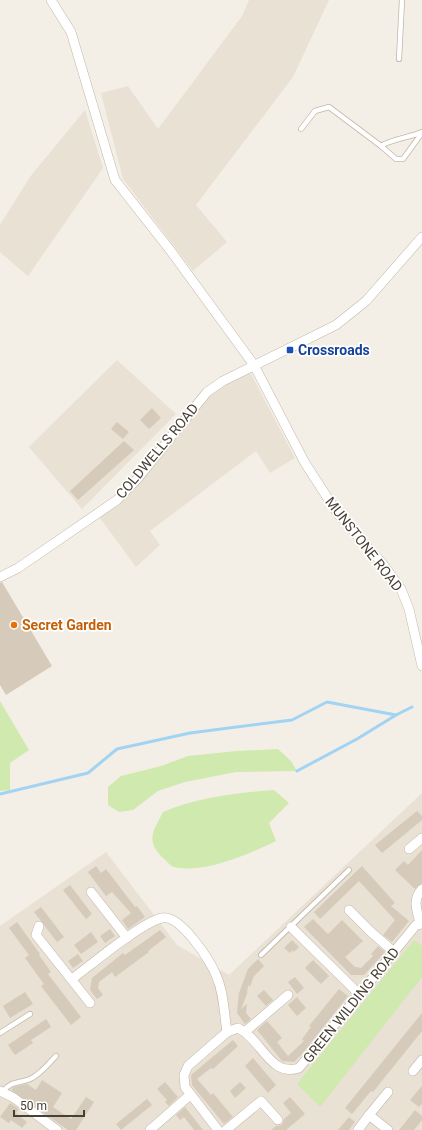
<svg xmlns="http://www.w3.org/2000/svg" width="422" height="1130" font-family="Roboto,sans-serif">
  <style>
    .residential { fill: #e8e1d4 }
    .green { fill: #d0e9ae }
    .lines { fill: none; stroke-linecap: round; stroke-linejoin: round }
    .stream { stroke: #a1d3f3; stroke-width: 3 }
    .building { fill: #d6cbbb }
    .lane-casing { stroke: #c0b7a9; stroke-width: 6 }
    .street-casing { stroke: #c0b7a9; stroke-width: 10 }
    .lane { stroke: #fff; stroke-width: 4.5 }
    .street { stroke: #fff; stroke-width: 9 }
    .transit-dot { fill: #1a4fb4; stroke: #fff; stroke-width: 1.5 }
    .food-dot { fill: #e8710a; stroke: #fff; stroke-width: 1.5 }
    .labels { text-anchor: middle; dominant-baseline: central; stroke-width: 3.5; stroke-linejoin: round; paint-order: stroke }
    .transit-label { font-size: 14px; font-weight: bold; fill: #164399; stroke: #fff; text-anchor: start }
    .street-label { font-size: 14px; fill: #474035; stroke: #fff }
    .food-label { font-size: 14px; font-weight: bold; fill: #c56008; stroke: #fff; text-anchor: start }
  </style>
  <rect width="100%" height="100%" fill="#f4efe6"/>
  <g class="residential">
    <polygon points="249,0 329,0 293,77 196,205 227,242 193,271 123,179 101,93 128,86 158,129 242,16"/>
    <polygon points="85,110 103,168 28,276 0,252 0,225 30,177"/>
    <polygon points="117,360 176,414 82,509 29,447"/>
    <polygon points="250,372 295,458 270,473 256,451 150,531 160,545 136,567 97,514 179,429 208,393"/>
    <polygon points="422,793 422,1130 0,1130 0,926 106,852 177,945 229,975"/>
  </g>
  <g class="green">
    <polygon points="0,701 29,750 10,763 10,790 0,791"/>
    <polygon points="278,749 291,761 297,771 236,772 185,782 158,791 133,810 119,812 108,805 108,787 121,776 161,766 188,756 236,751"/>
    <path d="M 274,790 L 289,803 L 269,823 L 276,841 C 249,854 204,874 174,867 C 170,866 166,860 162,857 C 145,840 154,830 163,812 C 199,797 236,793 274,790 Z"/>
    <polygon points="414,940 422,946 422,977 320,1107 297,1084"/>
  </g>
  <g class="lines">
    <g class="stream">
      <polyline points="297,771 357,739 396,715"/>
      <polyline points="0,794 88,773 117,749 190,733 292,720 327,702 396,715 412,707"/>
    </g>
  </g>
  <g class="building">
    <polygon points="152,408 161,418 149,429 140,420"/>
    <polygon points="117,422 129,432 123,439 111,429"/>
    <polygon points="124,441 134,450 78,500 70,491"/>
    <polygon points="2,582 52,666 6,695 0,685 0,583"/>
    <polygon points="417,811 422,816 422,820 382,853 375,845"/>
    <polygon points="422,850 422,883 415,889 395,870 404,861 408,865"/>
    <polygon points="96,866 101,873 106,869 135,907 137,906 145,917 128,929 122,920 131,913 112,892 106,896 88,872"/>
    <polygon points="362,866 395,903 391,906 409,921 392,942 383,935 395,920 359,881 320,919 314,912"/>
    <polygon points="70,885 92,914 86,919 63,890"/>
    <polygon points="41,907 64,937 57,942 34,912"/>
    <polygon points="313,919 328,934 342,920 363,941 345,957 355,967 361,968 373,956 371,954 378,946 385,952 364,975 351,975 304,927"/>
    <polygon points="17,922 40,954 39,955 51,972 48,974 81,1017 71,1025 41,986 44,984 25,958 29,955 9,928"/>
    <polygon points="110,929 115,936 105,943 100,936"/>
    <polygon points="160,930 166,937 148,951 149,952 115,977 112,972 99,982 98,988 103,995 97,999 90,990 92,978 123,953 125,955"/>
    <polygon points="91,932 98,942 81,954 74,945"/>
    <polygon points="292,940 299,947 294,952 293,950 290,953 284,948"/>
    <polygon points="78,954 83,961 73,968 68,961"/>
    <polygon points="258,959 264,966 254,976 250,987 248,985 247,994 241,1009 247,1004 246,1013 251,1019 245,1024 237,1013 239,993 248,969"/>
    <polygon points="313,960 329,976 321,984 305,968"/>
    <polygon points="295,977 304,988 297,994 288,982"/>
    <polygon points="339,989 348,996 302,1054 294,1062 282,1061 257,1030 267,1021 282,1038 277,1042 288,1056 304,1041 302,1039 311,1027 309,1026"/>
    <polygon points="264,990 273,1000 266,1006 257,996"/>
    <polygon points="25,992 33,1004 10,1018 3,1006"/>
    <polygon points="297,997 306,1008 297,1016 288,1005"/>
    <polygon points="422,1013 422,1031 373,1092 371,1091 352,1114 345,1108"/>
    <polygon points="46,1019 51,1027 31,1040 33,1043 15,1055 8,1045"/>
    <polygon points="233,1040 238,1046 213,1069 211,1068 197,1079 211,1095 213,1093 233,1117 224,1124 192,1085 191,1075"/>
    <polygon points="253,1058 276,1085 268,1093 245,1066"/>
    <polygon points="42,1080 62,1093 53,1107 71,1119 86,1097 94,1102 76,1130 68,1130 11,1090 14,1087 27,1084 36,1090"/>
    <polygon points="165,1082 178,1097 169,1106 165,1102 167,1100 157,1089"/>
    <polygon points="240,1082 246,1088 235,1098 230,1091"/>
    <polygon points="422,1086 422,1104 419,1107 410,1100"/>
    <polygon points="290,1097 305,1114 286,1130 271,1130 276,1126 282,1125 284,1119 291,1113 283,1103"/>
    <polygon points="147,1099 152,1105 121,1130 116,1124"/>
    <polygon points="10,1103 19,1109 16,1113 27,1122 22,1128 11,1120 9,1123 0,1117"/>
    <polygon points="185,1107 203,1130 194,1130 184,1117 180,1120 176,1115"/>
    <polygon points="415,1110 422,1116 422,1120 414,1130 399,1130"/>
    <polygon points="349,1117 355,1122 349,1130 338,1130"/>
  </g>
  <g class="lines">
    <g class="lane-casing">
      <g id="lane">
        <polyline points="399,59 402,0"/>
        <path d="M 301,129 L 315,111 L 329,107 L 381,146 C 389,140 411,137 422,132"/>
        <polyline points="381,146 396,159 403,159 422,133"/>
        <polyline points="261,955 349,870"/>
        <polyline points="0,1033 30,1014"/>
        <path d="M 3,1091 C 13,1080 18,1084 30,1079 C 41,1074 48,1064 56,1056"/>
      </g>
    </g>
    <g class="street-casing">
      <g id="street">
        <polyline points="51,0 71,32 115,180 170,250 254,365 305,463 338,514 382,563 401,589 409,609 422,666"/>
        <polyline points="0,577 18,568 117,500 138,478 207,392 223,381 336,325 366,301 422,237"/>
        <polyline points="409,849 422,838"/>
        <polyline points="91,892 127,938"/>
        <polyline points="349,910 371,932 394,952"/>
        <path d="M 420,923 C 417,910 412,900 422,889"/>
        <polyline points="39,926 36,935 90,1003"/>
        <polyline points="291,927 359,994"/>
        <path d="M 72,979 C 91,965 142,922 162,918 C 180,914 210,960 216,975 C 224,993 224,1013 227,1032"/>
        <polyline points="246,1031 288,995"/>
        <polyline points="413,1071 422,1060"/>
        <polyline points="0,1091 14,1098 57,1130"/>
        <polyline points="369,1115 388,1092"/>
        <polyline points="150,1130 190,1095"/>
        <path d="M 218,1130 L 185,1087 L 184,1075 L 188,1066 L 227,1032 L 238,1028 C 261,1038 270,1078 299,1068 L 416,925 L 422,924"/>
        <polyline points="226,1130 261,1101 278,1120"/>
        <polyline points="358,1130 369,1115 388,1130"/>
      </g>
    </g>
    <use href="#lane" class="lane"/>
    <use href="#street" class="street"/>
  </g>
  <rect class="transit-dot" x="286" y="346" width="8" height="8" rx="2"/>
  <circle class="food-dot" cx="14" cy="625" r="4"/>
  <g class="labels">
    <g class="transit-label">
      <text x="298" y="350">Crossroads</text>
    </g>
    <g class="street-label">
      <text transform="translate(157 451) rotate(-50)">COLDWELLS ROAD</text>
      <text transform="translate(364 544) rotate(52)">MUNSTONE ROAD</text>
      <text transform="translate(351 1005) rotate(-51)">GREEN WILDING ROAD</text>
    </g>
    <g class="food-label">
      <text x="22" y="625">Secret Garden</text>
    </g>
  </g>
  <path d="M14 1110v6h70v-6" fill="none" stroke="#474035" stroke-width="2"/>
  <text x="20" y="1110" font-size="12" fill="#474035" stroke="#ffffff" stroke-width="3" paint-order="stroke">50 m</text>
</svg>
